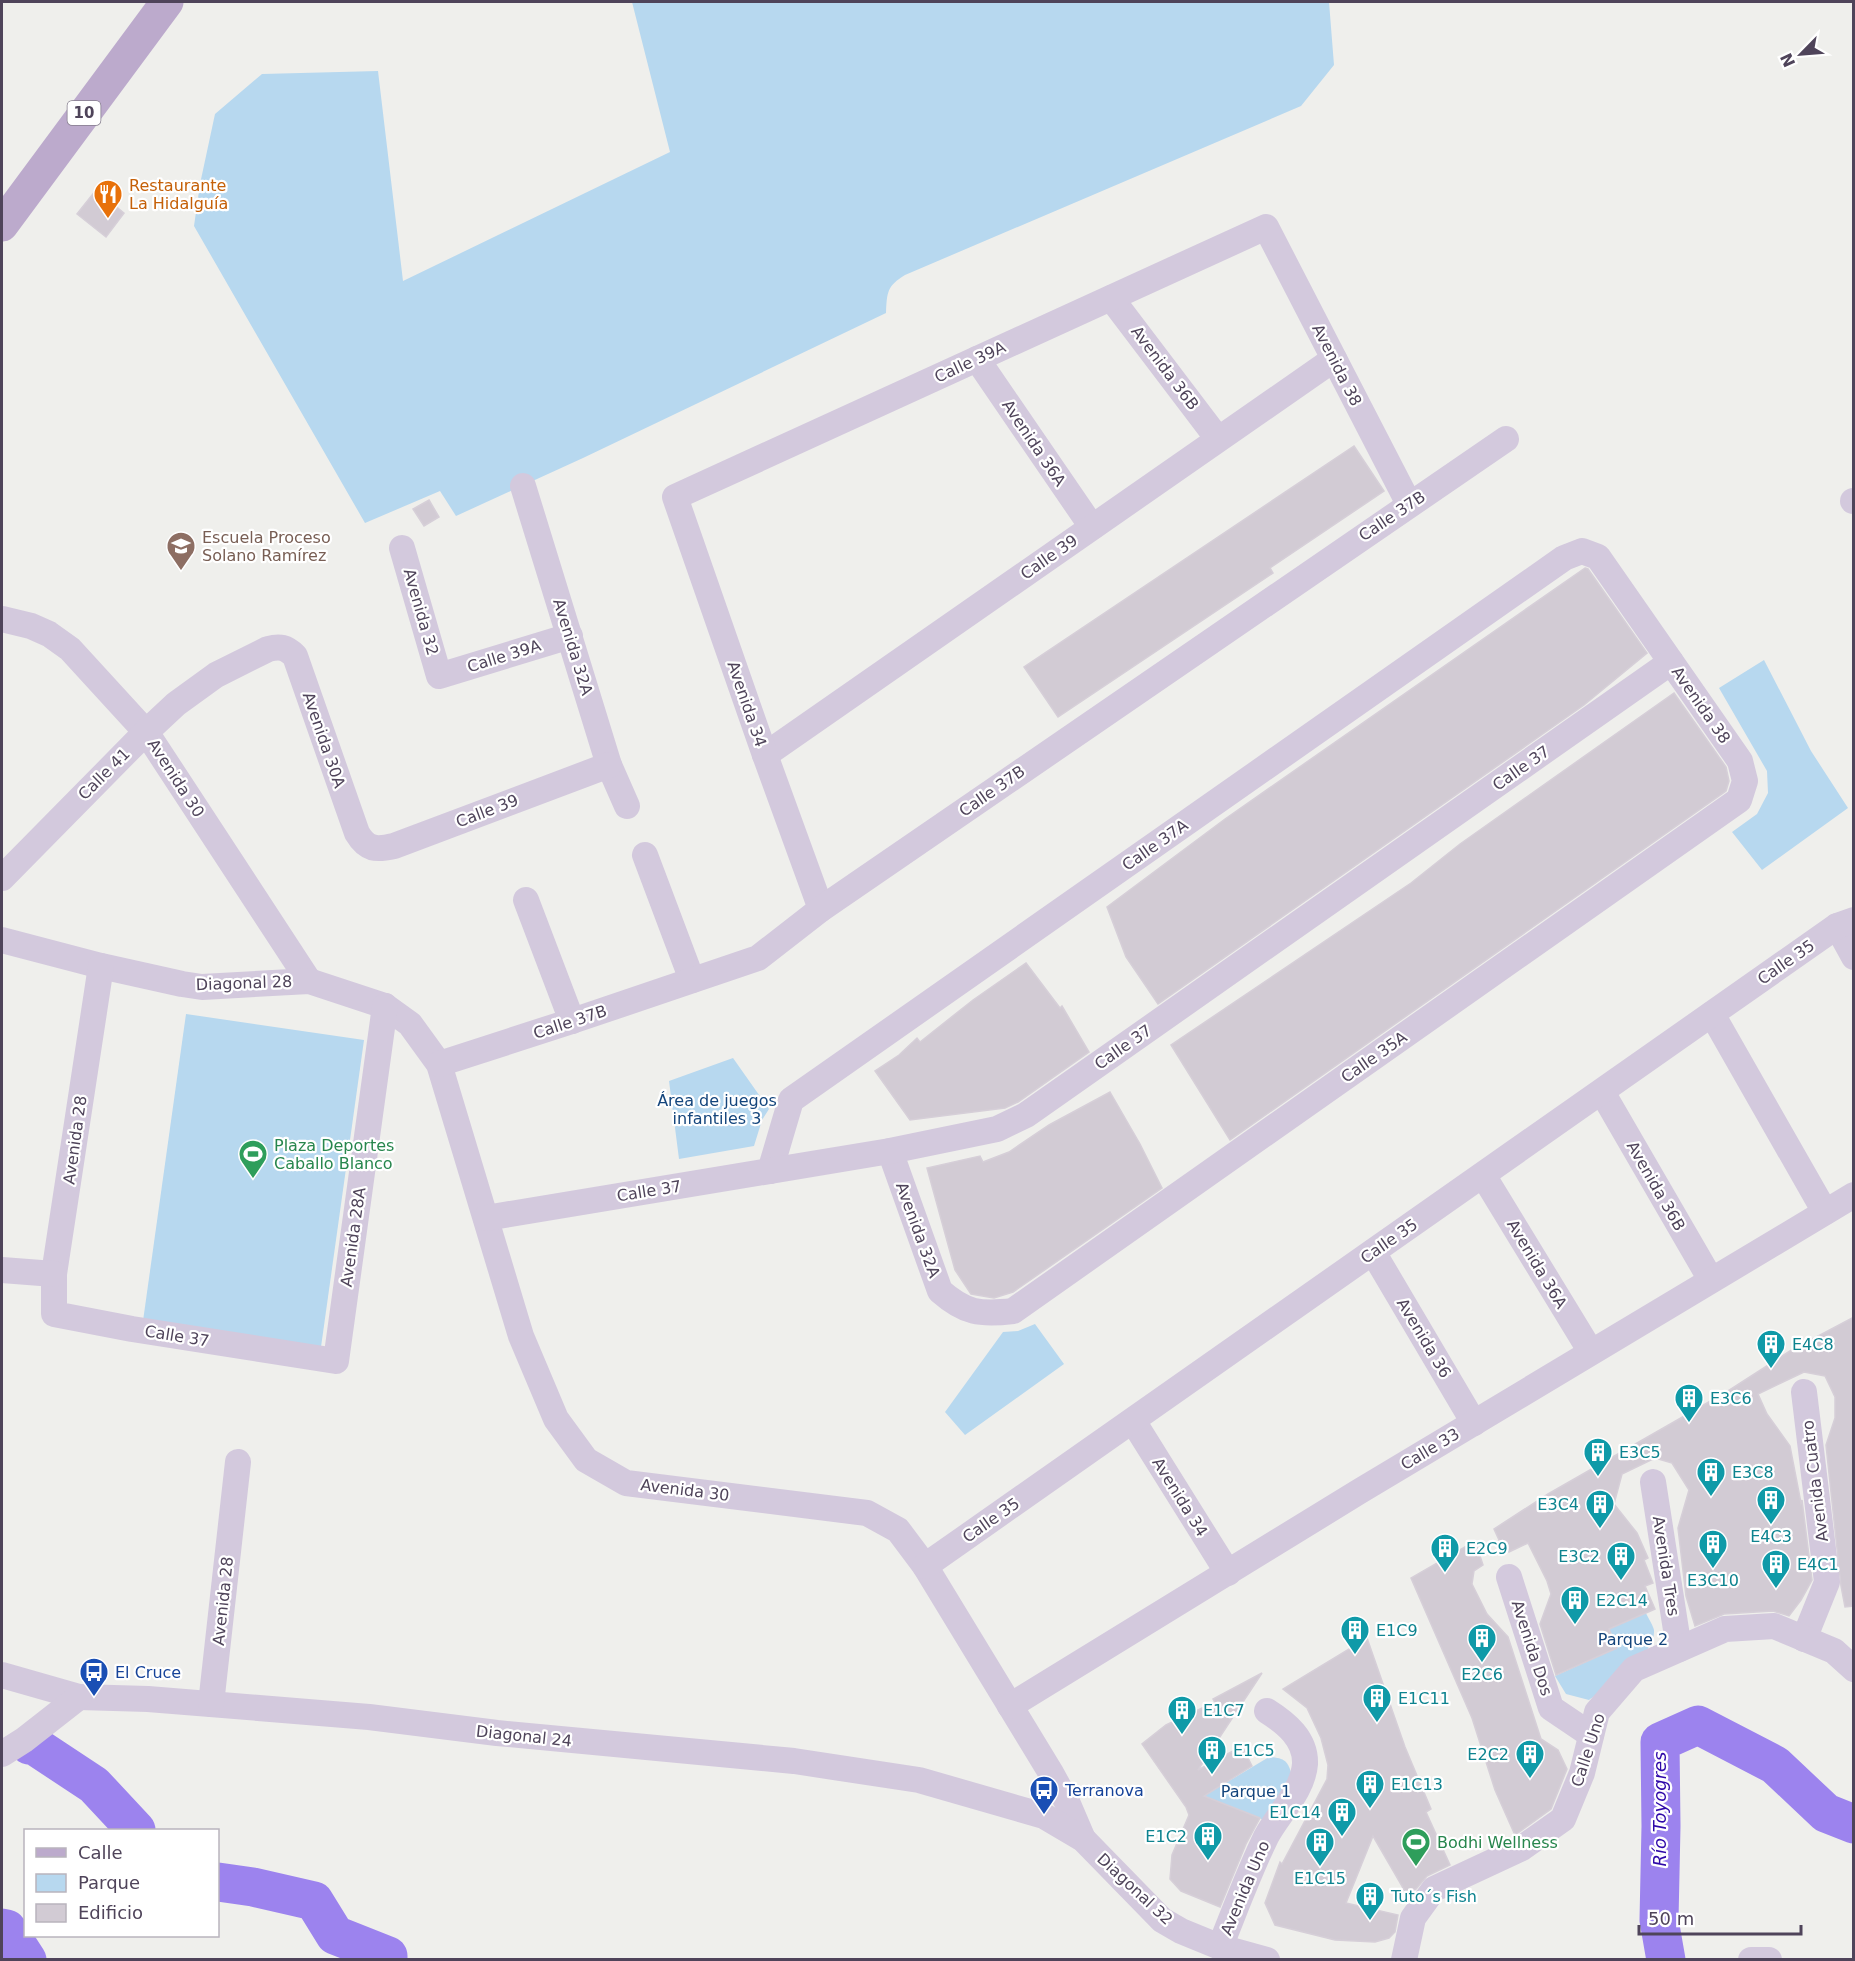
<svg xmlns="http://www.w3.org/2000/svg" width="1855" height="1961" font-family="'DejaVu Sans',sans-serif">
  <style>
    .green { fill: #b7d8ef }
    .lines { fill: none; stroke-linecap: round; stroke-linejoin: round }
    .river { stroke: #9c83ee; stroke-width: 39 }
    .building { fill: #d2cbd4; stroke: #d6cfd8; stroke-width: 1.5 }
    .street { stroke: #d3c9dd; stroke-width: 26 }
    .primary { stroke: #bcaacc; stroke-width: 33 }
    .labels { text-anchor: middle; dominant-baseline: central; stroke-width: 4.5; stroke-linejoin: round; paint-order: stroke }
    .shield { fill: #fff; stroke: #847c8c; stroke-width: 1.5 }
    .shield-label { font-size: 15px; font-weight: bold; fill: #4f445a }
    .food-label { font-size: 16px; fill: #c56008; stroke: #fff; text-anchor: start }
    .street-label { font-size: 16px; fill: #4f445a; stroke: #fff }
    .education-label { font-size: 16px; fill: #785e54; stroke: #fff; text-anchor: start }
    .park-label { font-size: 16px; fill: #14457c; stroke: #fff }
    .leisure-label { font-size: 16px; fill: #27864d; stroke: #fff; text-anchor: start }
    .culture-label { font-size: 16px; fill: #0d838f; stroke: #fff; text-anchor: start }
    .transit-label { font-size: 16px; fill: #164399; stroke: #fff; text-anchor: start }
    .water-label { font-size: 18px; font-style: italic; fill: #2e08a8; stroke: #fff }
  </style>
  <rect width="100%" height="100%" fill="#efefec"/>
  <g class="green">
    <path d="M 632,2 L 1329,2 L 1334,65 L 1301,106 L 905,275 C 887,286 887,292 886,313 L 583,458 L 456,516 L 440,491 L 365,523 L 194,226 L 200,184 L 215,114 L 262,74 L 378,71 L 403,281 L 670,152 Z"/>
    <polygon points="1764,660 1811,751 1848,808 1762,870 1732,832 1757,814 1768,793 1767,771 1719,688"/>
    <polygon points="186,1014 364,1040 321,1347 143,1321"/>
    <polygon points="733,1058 769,1109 762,1120 754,1146 679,1159 669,1081"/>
    <polygon points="1035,1324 1064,1364 965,1435 945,1412 1003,1332 1018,1331"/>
    <path d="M 1646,1613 C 1648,1618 1653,1625 1654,1630 C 1656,1655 1607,1688 1589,1700 L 1566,1694 L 1555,1676 L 1617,1648 L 1609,1629 Z"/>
    <path d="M 1269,1757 C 1285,1758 1288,1761 1292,1776 L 1264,1820 L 1204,1796 Z"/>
  </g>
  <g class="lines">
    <g class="river">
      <polyline points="29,1745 35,1746 94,1785 136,1830"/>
      <polyline points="218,1882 253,1887 314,1901 335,1935 388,1956 388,1960"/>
      <polyline points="2,1928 7,1929 27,1960"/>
      <polyline points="1666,1960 1659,1920 1661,1826 1660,1742 1698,1725 1775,1765 1826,1813 1854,1824"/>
    </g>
  </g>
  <g class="building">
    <polygon points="96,190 124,213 106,237 77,214"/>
    <polygon points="1354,446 1384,491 1270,568 1273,573 1058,717 1024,667"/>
    <polygon points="429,500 439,517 424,526 413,509"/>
    <polygon points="1585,568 1588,569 1647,653 1584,705 1158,1004 1126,957 1107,907 1225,819"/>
    <polygon points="1674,693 1726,767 1729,781 1726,791 1230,1140 1171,1045 1411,883 1460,844"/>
    <polygon points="1026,963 1060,1008 1062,1006 1089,1052 1018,1102 1005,1108 910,1120 875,1071 899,1055 917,1038 920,1042 973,1000"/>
    <polygon points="1110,1092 1140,1144 1162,1188 1013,1292 994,1298 971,1294 955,1270 927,1168 980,1156 983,1162 1009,1152 1049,1125"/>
    <polygon points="1854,1317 1854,1606 1845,1607 1841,1586 1826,1445 1835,1418 1835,1397 1825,1376 1804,1372 1758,1394 1767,1414 1790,1446 1801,1503 1802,1500 1812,1580 1801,1600 1789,1616 1773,1611 1724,1614 1695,1626 1686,1596 1678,1528 1689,1490 1672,1463 1655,1458 1622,1474 1614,1504 1637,1533 1648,1558 1644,1560 1653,1583 1645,1586 1655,1609 1609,1629 1617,1648 1556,1675 1540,1624 1551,1594 1547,1581 1528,1543 1509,1552 1507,1549 1504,1551 1494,1529 1548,1494 1728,1391 1790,1351"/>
    <polygon points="1475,1541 1483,1565 1474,1571 1472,1584 1487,1614 1508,1637 1541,1739 1558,1750 1567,1769 1551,1809 1515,1835 1495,1790 1472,1718 1411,1578"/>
    <polygon points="1367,1638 1405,1747 1431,1809 1426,1812 1450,1865 1427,1876 1416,1889 1406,1893 1373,1836 1346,1903 1398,1915 1395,1932 1389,1938 1375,1942 1335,1940 1275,1925 1265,1903 1280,1862 1282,1864 1327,1779 1328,1765 1321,1738 1307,1708 1283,1689"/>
    <polygon points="1262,1673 1198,1770 1242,1746 1252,1766 1204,1796 1260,1818 1246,1844 1220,1907 1181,1891 1170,1879 1172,1855 1189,1815 1186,1807 1142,1744 1166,1725 1215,1702 1213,1699"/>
  </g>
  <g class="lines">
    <g class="street">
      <polyline points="1111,298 1218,439"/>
      <polyline points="977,359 1092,527"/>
      <polyline points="523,486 609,765 627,806"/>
      <polyline points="1853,501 1854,501"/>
      <polyline points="402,548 439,676 570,636"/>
      <polyline points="2,619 31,626 49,634 70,649 146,732 309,981"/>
      <polyline points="765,755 1334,359"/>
      <polyline points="645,855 692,980"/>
      <path d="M 2,878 L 146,732 L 176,704 L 216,675 L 268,649 C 280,646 286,647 295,656 L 357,833 C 367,850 376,850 394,846 L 609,765"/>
      <polyline points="526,900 572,1021"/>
      <polyline points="821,909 765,755 675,497 1266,227 1409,504"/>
      <polyline points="1837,926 1854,957"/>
      <polyline points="2,940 101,966 182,984 202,987 309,981 385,1006 410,1024 439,1064 521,1336 556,1419 586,1460 626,1483 867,1513 898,1530 925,1566 1051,1773 1068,1804 1083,1839"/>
      <polyline points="101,966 54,1274 54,1314 132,1329 336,1361 385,1006"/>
      <polyline points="1712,1014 1825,1212"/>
      <polyline points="439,1064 572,1021 758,958 821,909 1506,439"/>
      <polyline points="1602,1092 1711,1280"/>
      <path d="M 770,1171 L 791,1100 L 1564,558 L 1582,551 L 1598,557 L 1740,761 L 1745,781 L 1739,800 L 1013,1311 C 980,1315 965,1313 940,1291 L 890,1151"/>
      <polyline points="1483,1175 1591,1352"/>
      <polyline points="486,1218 890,1151 997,1129 1026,1115 1671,662"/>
      <polyline points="1373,1252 1474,1423"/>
      <polyline points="2,1270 54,1274"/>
      <polyline points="1804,1392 1827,1582 1804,1639"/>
      <polyline points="1133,1421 1228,1573"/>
      <polyline points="1653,1482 1679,1649"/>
      <polyline points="925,1566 1837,926 1854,920"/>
      <polyline points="1509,1577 1551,1708 1591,1735"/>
      <polyline points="2,1675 79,1697 148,1699 369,1717 497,1733 794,1761 919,1780 1044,1816 1083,1839 1162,1920 1181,1931 1220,1947 1267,1960"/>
      <polyline points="211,1704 238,1462"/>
      <polyline points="1010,1706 1360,1491 1854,1195"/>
      <polyline points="2,1754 24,1740 79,1697"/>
      <path d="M 1220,1947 C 1235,1910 1249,1872 1266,1837 C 1278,1814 1303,1791 1305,1764 C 1306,1739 1286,1723 1267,1711"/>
      <polyline points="1404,1960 1413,1918 1434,1889 1522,1848 1563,1819 1582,1773 1597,1712 1634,1669 1725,1629 1774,1626 1834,1651 1854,1669"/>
      <polyline points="1751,1960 1769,1960"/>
    </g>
    <polyline class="primary" points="2,225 167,2"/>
  </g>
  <defs>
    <g id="restaurant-pin" transform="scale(1.5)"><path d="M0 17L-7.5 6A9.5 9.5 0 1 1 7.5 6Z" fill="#e8710a" stroke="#fff"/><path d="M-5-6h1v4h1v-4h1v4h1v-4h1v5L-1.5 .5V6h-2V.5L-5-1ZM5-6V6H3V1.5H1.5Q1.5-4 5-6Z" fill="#fff"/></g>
    <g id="school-pin" transform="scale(1.5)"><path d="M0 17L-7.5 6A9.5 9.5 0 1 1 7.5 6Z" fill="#8d6e63" stroke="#fff"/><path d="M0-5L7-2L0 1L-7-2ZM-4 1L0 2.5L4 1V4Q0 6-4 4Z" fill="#fff"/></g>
    <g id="stadium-pin" transform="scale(1.5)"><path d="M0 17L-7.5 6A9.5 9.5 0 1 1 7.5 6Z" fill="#2e9e5b" stroke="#fff"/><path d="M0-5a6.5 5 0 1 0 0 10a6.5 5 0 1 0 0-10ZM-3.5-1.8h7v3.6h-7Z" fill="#fff"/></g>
    <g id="building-pin" transform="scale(1.5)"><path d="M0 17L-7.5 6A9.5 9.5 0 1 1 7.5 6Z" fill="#0f9aa8" stroke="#fff"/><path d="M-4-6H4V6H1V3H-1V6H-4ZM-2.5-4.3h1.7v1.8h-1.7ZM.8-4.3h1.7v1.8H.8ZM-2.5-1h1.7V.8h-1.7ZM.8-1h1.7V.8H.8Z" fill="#fff"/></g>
    <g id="bus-pin" transform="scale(1.5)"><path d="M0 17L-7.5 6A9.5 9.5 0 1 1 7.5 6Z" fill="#1a4fb4" stroke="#fff"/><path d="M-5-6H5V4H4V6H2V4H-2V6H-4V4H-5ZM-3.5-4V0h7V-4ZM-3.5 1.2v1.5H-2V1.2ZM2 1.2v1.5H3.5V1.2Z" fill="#fff"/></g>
  </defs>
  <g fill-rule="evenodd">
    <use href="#restaurant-pin" x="108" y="194"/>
    <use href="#school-pin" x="181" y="546"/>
    <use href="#stadium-pin" x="253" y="1154"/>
    <use href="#building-pin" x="1771" y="1344"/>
    <use href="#building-pin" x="1689" y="1398"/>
    <use href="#building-pin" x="1598" y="1452"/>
    <use href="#building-pin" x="1711" y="1472"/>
    <use href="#building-pin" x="1771" y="1500"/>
    <use href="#building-pin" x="1600" y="1504"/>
    <use href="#building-pin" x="1713" y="1544"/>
    <use href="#building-pin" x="1445" y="1548"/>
    <use href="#building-pin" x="1621" y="1556"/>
    <use href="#building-pin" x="1776" y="1564"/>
    <use href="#building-pin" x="1575" y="1600"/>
    <use href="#building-pin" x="1355" y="1630"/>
    <use href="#building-pin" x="1482" y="1638"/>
    <use href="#bus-pin" x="94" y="1672"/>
    <use href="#building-pin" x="1377" y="1698"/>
    <use href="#building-pin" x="1182" y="1710"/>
    <use href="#building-pin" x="1212" y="1750"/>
    <use href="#building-pin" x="1530" y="1754"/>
    <use href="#building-pin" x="1370" y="1784"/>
    <use href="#bus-pin" x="1044" y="1790"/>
    <use href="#building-pin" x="1342" y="1812"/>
    <use href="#building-pin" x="1208" y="1836"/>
    <use href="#building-pin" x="1320" y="1842"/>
    <use href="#stadium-pin" x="1416" y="1842"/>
    <use href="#building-pin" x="1370" y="1896"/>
  </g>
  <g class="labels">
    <rect class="shield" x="67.5" y="101" width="33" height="24" rx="4.5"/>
    <g class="shield-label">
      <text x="84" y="113">10</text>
    </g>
    <g class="food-label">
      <text x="129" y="185">Restaurante<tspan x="129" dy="18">La Hidalguía</tspan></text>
    </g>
    <g class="street-label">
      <text transform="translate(970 362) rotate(-25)">Calle 39A</text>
      <text transform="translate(1337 365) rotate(63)">Avenida 38</text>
      <text transform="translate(1165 368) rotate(53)">Avenida 36B</text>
      <text transform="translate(1034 443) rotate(56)">Avenida 36A</text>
      <text transform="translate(1392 516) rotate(-34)">Calle 37B</text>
      <text transform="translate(1049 557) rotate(-35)">Calle 39</text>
      <text transform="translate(421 612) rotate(74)">Avenida 32</text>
      <text transform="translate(573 647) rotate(73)">Avenida 32A</text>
      <text transform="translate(504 656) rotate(-17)">Calle 39A</text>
      <text transform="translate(747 704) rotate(71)">Avenida 34</text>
      <text transform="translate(1701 705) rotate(55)">Avenida 38</text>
      <text transform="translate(324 740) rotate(71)">Avenida 30A</text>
      <text transform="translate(1521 768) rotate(-35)">Calle 37</text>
      <text transform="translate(104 774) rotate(-45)">Calle 41</text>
      <text transform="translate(176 778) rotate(57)">Avenida 30</text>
      <text transform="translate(992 791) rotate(-35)">Calle 37B</text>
      <text transform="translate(487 811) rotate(-21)">Calle 39</text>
      <text transform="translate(1155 845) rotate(-35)">Calle 37A</text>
      <text transform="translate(1786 962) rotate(-35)">Calle 35</text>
      <text transform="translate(244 983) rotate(-2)">Diagonal 28</text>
      <text transform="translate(570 1022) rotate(-18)">Calle 37B</text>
      <text transform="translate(1123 1047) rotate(-35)">Calle 37</text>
      <text transform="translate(1374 1057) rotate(-35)">Calle 35A</text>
      <text transform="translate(75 1140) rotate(-82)">Avenida 28</text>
      <text transform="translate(1656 1186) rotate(60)">Avenida 36B</text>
      <text transform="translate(649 1191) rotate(-9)">Calle 37</text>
      <text transform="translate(918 1230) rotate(70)">Avenida 32A</text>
      <text transform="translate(353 1237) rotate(-82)">Avenida 28A</text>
      <text transform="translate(1389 1241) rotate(-35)">Calle 35</text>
      <text transform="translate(1537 1264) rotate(59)">Avenida 36A</text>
      <text transform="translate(177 1336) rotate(9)">Calle 37</text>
      <text transform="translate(1424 1338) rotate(59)">Avenida 36</text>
      <text transform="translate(1430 1449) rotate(-31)">Calle 33</text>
      <text transform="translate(1815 1481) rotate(-97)">Avenida Cuatro</text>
      <text transform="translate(685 1490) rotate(7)">Avenida 30</text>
      <text transform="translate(1180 1497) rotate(58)">Avenida 34</text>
      <text transform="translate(991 1520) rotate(-35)">Calle 35</text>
      <text transform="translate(1666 1566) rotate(81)">Avenida Tres</text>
      <text transform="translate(223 1601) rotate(-84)">Avenida 28</text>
      <text transform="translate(1532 1648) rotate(72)">Avenida Dos</text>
      <text transform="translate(524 1736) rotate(6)">Diagonal 24</text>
      <text transform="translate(1588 1750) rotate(-72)">Calle Uno</text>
      <text transform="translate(1245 1888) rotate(-67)">Avenida Uno</text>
      <text transform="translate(1135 1889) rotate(43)">Diagonal 32</text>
    </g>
    <g class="education-label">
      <text x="202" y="537">Escuela Proceso<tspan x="202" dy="18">Solano Ramírez</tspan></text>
    </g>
    <g class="park-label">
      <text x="717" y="1100">Área de juegos<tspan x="717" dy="18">infantiles 3</tspan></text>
      <text x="1633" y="1639">Parque 2</text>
      <text x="1256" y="1791">Parque 1</text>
    </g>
    <g class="leisure-label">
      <text x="274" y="1145">Plaza Deportes<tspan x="274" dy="18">Caballo Blanco</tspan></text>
      <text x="1437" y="1842">Bodhi Wellness</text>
    </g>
    <g class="culture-label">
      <text x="1792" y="1344">E4C8</text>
      <text x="1710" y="1398">E3C6</text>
      <text x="1619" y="1452">E3C5</text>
      <text x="1732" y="1472">E3C8</text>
      <text x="1579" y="1504" text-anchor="end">E3C4</text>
      <text x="1771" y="1536" text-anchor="middle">E4C3</text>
      <text x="1466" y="1548">E2C9</text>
      <text x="1600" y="1556" text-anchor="end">E3C2</text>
      <text x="1797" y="1564">E4C1</text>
      <text x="1713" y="1580" text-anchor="middle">E3C10</text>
      <text x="1596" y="1600">E2C14</text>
      <text x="1376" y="1630">E1C9</text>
      <text x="1482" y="1674" text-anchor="middle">E2C6</text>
      <text x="1398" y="1698">E1C11</text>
      <text x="1203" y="1710">E1C7</text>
      <text x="1233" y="1750">E1C5</text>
      <text x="1509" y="1754" text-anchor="end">E2C2</text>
      <text x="1391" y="1784">E1C13</text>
      <text x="1321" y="1812" text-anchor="end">E1C14</text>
      <text x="1187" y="1836" text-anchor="end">E1C2</text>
      <text x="1320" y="1878" text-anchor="middle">E1C15</text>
      <text x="1391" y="1896">Tuto´s Fish</text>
    </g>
    <g class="transit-label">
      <text x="115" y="1672">El Cruce</text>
      <text x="1065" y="1790">Terranova</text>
    </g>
    <g class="water-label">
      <text transform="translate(1659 1809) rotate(-90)">Río Toyogres</text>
    </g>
  </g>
  <rect width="1855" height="1961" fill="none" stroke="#4f445a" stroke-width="6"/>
  <rect x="24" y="1829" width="195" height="108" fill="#ffffff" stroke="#b9b4bd" stroke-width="1.5"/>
  <rect x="36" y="1848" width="30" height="9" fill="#bcaacc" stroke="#b9b4bd" stroke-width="1.5"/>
  <text x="78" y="1859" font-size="18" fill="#4f445a">Calle</text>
  <rect x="36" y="1874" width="30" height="18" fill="#b7d8ef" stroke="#b9b4bd" stroke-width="1.5"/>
  <text x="78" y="1889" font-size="18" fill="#4f445a">Parque</text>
  <rect x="36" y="1904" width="30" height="18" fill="#d2cbd4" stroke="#b9b4bd" stroke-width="1.5"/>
  <text x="78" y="1919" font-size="18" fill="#4f445a">Edificio</text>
  <g transform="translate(1801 54) rotate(245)" stroke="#ffffff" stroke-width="4.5" paint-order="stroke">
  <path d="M0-4.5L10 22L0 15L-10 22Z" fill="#4f445a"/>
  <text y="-9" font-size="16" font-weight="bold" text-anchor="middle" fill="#4f445a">N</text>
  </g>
  <path d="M1639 1925v9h162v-9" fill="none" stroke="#4f445a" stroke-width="3"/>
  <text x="1648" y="1925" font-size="18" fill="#4f445a" stroke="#ffffff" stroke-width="4.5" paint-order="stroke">50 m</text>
</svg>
